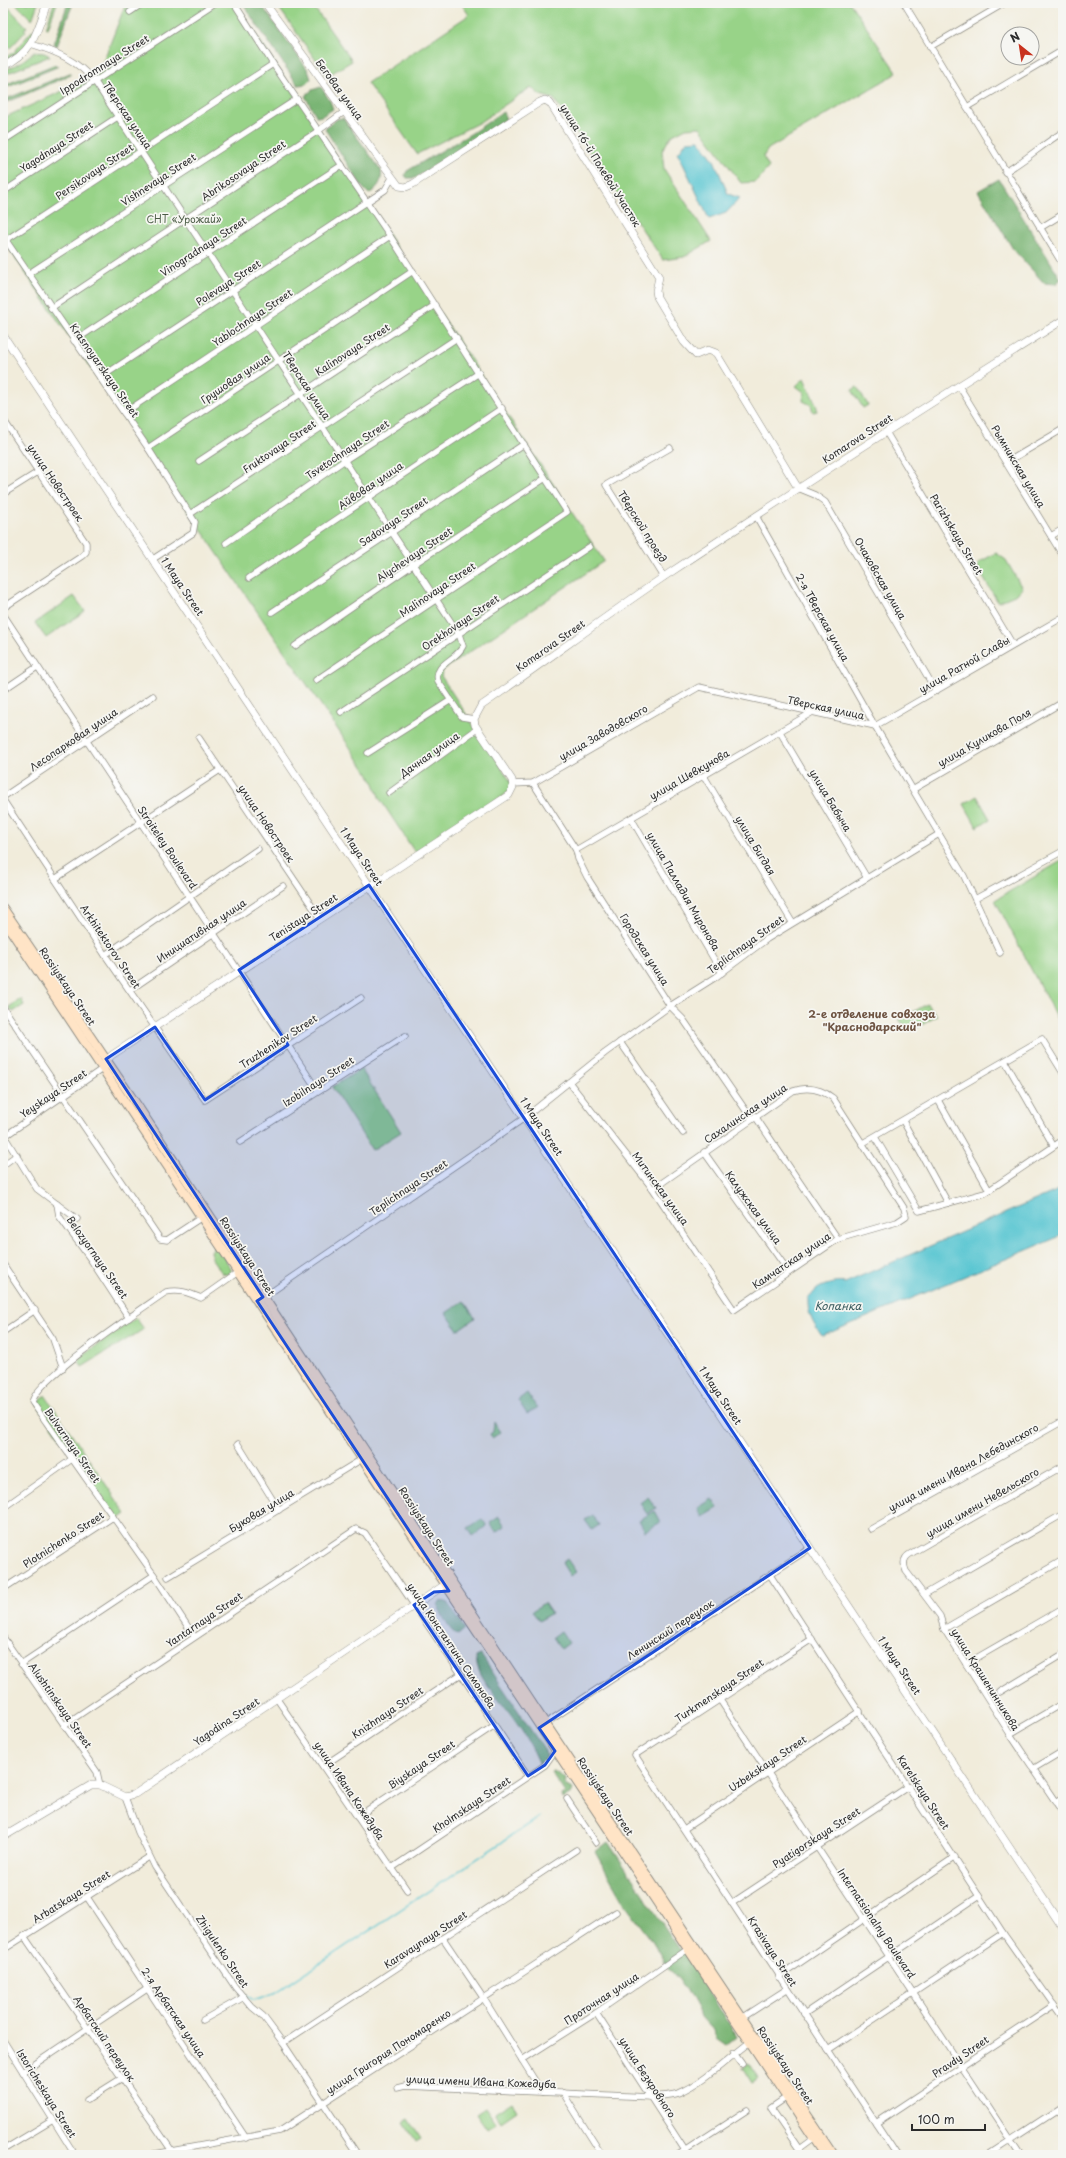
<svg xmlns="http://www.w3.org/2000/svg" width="1066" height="2158" font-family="'Playpen Sans',sans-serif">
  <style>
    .green { fill: #98d388; stroke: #627f5a }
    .forest { fill: #7ab574; stroke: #527050 }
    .water { fill: #5ac6d2; stroke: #42787e }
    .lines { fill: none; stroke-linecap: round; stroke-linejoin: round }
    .stream { stroke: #5ac6d2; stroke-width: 1.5 }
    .minor-casing { stroke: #8e8c83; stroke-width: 7 }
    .tertiary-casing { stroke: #8e8c83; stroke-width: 8 }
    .secondary-casing { stroke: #8e8c83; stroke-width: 10 }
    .minor { stroke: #fff; stroke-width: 5.5 }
    .tertiary { stroke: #fff; stroke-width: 7 }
    .secondary { stroke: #ffe4c6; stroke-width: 8 }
    .marked { fill: #1d4ed8; fill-opacity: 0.2; stroke: #1d4ed8; stroke-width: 3; stroke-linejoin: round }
    .labels { text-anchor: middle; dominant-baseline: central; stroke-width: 3.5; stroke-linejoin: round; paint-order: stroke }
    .street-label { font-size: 10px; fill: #2b2b2b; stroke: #f6f6f2 }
    .park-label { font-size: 10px; fill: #4c5d47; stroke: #f6f6f2 }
    .neighbourhood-label { font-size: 11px; font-weight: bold; fill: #6f5544; stroke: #f6f6f2 }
    .water-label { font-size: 11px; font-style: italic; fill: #395a5d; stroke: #f6f6f2 }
  </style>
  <rect width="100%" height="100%" fill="#f6f6f2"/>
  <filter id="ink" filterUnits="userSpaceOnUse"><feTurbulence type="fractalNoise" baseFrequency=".025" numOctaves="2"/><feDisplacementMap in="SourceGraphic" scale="8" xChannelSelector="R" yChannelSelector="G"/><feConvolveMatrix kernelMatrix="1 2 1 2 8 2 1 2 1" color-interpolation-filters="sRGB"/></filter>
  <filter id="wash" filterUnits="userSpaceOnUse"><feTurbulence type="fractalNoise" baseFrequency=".012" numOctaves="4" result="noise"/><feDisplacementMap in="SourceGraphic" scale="16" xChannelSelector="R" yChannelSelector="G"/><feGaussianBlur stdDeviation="0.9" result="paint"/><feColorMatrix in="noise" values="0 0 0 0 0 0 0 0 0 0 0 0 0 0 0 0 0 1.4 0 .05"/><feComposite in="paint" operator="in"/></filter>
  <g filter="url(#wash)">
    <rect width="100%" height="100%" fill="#f1ecdb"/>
    <g class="green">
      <polygon points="15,3 38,3 32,20"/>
      <polygon points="54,3 57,3 48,28 46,28"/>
      <polygon points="126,3 235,3 604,561 443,670 441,676 511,782 509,792 419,851 414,851 380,799 373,781 3,240 3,118 98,75"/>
      <polygon points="280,3 311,3 352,61 327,76 277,5"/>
      <polygon points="461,3 850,3 897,73 768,149 763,157 769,167 756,182 741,183 700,127 686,128 671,136 662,151 664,169 711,241 684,257 663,260 554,99 540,95 531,87 480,122 417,154 367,83 469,15"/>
      <polygon points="5,4 27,27 24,29 26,31 10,48 3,41 3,6"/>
      <path d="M 33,30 L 35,31 C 28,45 18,56 3,61 L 3,59 L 16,51 L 15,50 Z"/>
      <polygon points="34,52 44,53 50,56 3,75 3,71 20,63"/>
      <polygon points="804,378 817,407 817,411 813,412 811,405 803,401 804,392 796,386"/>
      <polygon points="857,387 868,405 863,408 852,390"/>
      <polygon points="996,553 1006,560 1022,588 1017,594 998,602 978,569 978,563"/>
      <polygon points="74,596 85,611 46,638 35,623"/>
      <polygon points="977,796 990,819 977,827 964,804"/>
      <polygon points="1063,860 1063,1030 995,900"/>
      <polygon points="21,999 24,1005 13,1012 9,1007"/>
      <polygon points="927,1004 937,1016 911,1031 899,1020"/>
      <polygon points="361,1069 401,1132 372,1150 332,1087"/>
      <polygon points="215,1246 231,1268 231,1272 228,1275 222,1273 212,1259 211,1251"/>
      <polygon points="464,1301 475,1318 458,1330 446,1313"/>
      <polygon points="136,1318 144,1329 82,1367 79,1362 80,1357"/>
      <polygon points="527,1393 537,1408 527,1414 518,1400"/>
      <polygon points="45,1395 126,1514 117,1520 37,1404"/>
      <polygon points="494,1422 501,1432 492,1438 490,1434 493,1432"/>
      <polygon points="648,1497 656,1508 647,1514 640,1503"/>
      <polygon points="712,1499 718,1508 703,1517 698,1508"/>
      <polygon points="655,1511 661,1522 645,1531 639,1520"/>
      <polygon points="593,1515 599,1525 592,1530 585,1520"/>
      <polygon points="499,1517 505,1526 496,1532 490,1523"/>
      <polygon points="482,1519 487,1526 473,1536 468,1528"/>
      <polygon points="567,1559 576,1572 570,1576 562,1563"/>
      <polygon points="544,1603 551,1613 539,1621 532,1611"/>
      <polygon points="561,1631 569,1643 561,1649 553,1637"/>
      <polygon points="748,2063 759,2079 752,2083 742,2067"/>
      <polygon points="512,2102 517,2111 501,2122 495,2113"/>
      <polygon points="485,2107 496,2123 487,2129 476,2113"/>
      <polygon points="409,2119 421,2138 416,2141 404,2122"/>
    </g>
    <g class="forest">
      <polygon points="68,3 73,3 57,46 54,44"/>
      <polygon points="242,3 260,3 308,70 311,79 306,84 298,85"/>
      <polygon points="53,65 59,66 8,87 7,84"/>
      <polygon points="70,73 71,75 7,102 6,99"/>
      <polygon points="321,87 330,101 333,109 322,116 317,117 305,96 312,90"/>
      <polygon points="503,112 506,119 415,178 407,178 405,175 407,171 472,133"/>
      <path d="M 343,118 L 381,170 C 383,181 378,188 369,194 L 363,188 L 325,129 L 337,119 Z"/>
      <polygon points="999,179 1061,279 1056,284 1044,283 1013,249 978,191"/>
      <path d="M 440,1601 L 447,1602 L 465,1629 L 458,1635 C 448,1631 442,1614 437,1604 Z"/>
      <path d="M 481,1655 L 545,1751 L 548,1759 L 540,1765 C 533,1747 521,1729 510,1714 C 498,1697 477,1679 476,1657 Z"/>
      <polygon points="554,1771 566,1779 565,1785 572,1789 571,1793 562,1799 561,1795 565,1793 551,1772"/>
      <polygon points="608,1842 678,1947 685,1951 730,2025 736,2038 727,2045 717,2038 715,2032 701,2017 685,1987 667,1966 650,1938 626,1906 595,1852"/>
    </g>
    <g class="water">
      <polygon points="699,140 714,160 728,194 740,198 726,213 709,219 678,153 687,141"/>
      <path d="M 1063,1188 L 1063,1235 L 822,1336 C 813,1324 807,1313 808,1298 C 812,1296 812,1294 815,1291 C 820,1285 838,1281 845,1283 Z"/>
    </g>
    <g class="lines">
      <polyline class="stream" points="247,1995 253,2000 275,1993 540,1817"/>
    </g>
  </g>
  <g filter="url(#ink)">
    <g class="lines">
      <g class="minor-casing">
        <g id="minor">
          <polyline points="234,3 273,64 390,236 567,512 316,680"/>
          <polyline points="904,3 1063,265"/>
          <polyline points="130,12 143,3"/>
          <path d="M 31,44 C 57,52 77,60 95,82 L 459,634 L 463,646 C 457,660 433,664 438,681 L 462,717 L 474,719"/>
          <polyline points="930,47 1005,3"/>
          <polyline points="967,107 1063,50"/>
          <polyline points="3,141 215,3"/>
          <path d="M 1005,172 C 1026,160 1043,144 1063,132"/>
          <polyline points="3,192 119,116"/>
          <polyline points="1040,228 1063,214"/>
          <polyline points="3,236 148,448 195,522 193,533 153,559"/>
          <polyline points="6,240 273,64"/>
          <polyline points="28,274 297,99"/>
          <polyline points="51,308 318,131 344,112"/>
          <polyline points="74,341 342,165"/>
          <polyline points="100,378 385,190 392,178"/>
          <polyline points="959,386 1063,556"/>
          <polyline points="124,413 390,236"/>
          <polyline points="3,419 86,543 86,552 82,556 3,608"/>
          <polyline points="886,432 1013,645"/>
          <polyline points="148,448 413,271"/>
          <polyline points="199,461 435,305"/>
          <polyline points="1007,462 1063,429"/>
          <polyline points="798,488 815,495 825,502 936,691"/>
          <polyline points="3,494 38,472"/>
          <polyline points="190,514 457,338"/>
          <polyline points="756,516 875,726 964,876 1000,953"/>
          <polyline points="1051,536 1063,529"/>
          <polyline points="226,543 345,460 479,373"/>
          <polyline points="664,577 606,485 670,448"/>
          <polyline points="249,578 502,408"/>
          <polyline points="272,612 524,444"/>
          <polyline points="3,614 318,1091"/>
          <polyline points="295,646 414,564 544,479"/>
          <polyline points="3,690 37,667"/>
          <polyline points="341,712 589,547"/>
          <polyline points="875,726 1063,617"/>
          <polyline points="780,732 867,878"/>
          <polyline points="199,738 320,918"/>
          <polyline points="368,753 451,700"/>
          <polyline points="704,776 792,922"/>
          <polyline points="533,783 576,850 578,859 587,877 670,1006 683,1019 751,1118"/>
          <polyline points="513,784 533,783 699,687 875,726"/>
          <polyline points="914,789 1063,702"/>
          <polyline points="389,793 477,729"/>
          <polyline points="3,797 153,696"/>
          <polyline points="3,800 105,955 205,1100 361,998"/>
          <polyline points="631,818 722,973"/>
          <polyline points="576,850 811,713"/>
          <polyline points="55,879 220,770"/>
          <polyline points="975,899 1063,851"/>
          <polyline points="105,955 258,849"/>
          <polyline points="130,990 283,886"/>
          <polyline points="3,1007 160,1239 167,1240 202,1217"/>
          <polyline points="620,1042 683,1133"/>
          <polyline points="1005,1061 1053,1145"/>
          <path d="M 569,1082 L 653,1189 L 734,1310 L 838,1239 L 897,1222 L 906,1216 L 904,1208 L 833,1098 C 821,1089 808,1086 793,1091 L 653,1189"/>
          <polyline points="938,1100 989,1190"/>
          <polyline points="755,1116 838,1239"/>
          <polyline points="903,1121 948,1203"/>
          <polyline points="3,1134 37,1189 77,1219"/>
          <polyline points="5,1136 105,1067"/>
          <polyline points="875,1137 919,1211 985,1193 1063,1140"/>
          <polyline points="240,1142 405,1036"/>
          <polyline points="863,1143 1042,1039 1063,1073"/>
          <polyline points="704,1152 789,1272"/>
          <polyline points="3,1165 17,1155"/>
          <polyline points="57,1204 59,1216 91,1260 129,1318"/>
          <polyline points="3,1264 53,1339 63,1368"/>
          <polyline points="261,1299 523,1119 605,1053 670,1006 716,977 767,939 939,834"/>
          <polyline points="3,1332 35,1310"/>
          <polyline points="238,1444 279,1510"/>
          <path d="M 1063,1466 L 910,1554 C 903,1558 903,1564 906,1571 L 940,1616 L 944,1629 L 1010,1734 L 1063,1813"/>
          <polyline points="3,1508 72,1459"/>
          <polyline points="871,1529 1063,1421"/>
          <polyline points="770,1575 1003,1933 1063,2018"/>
          <polyline points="168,1577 362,1459"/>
          <polyline points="3,1589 113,1517"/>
          <polyline points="925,1594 1063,1514"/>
          <polyline points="944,1629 1063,1560"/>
          <path d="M 194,1636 L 154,1575 L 32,1402 C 37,1378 142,1309 166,1292 C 180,1289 189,1293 201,1298 L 238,1272"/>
          <polyline points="3,1637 97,1772 100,1785"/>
          <polyline points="812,1639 635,1755 897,2155"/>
          <polyline points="21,1664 154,1575"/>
          <polyline points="966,1664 1063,1608"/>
          <polyline points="1000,1692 1063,1654"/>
          <polyline points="277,1699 407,1890"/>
          <polyline points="720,1700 1020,2155"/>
          <polyline points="64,1725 356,1529 365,1533 461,1674 528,1776"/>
          <polyline points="543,1725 810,1548"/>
          <polyline points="1010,1734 1063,1703"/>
          <polyline points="323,1766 461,1674"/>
          <polyline points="1033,1769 1063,1751"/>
          <polyline points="125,1797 138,1832 155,1867 235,1987 252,2007 263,2016 283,2043 358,2155"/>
          <polyline points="567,1799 596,1843"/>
          <polyline points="1055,1802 1063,1797"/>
          <polyline points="357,1817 495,1725"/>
          <polyline points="684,1829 860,1711"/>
          <polyline points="392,1868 545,1765 555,1751"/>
          <polyline points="87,1897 246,2138"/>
          <polyline points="732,1903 909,1786"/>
          <polyline points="24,1936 172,2151"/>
          <polyline points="443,1938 484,1999 542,2092"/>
          <polyline points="3,1950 149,1857"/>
          <polyline points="779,1977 955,1857"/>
          <polyline points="596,2013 688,2155"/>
          <polyline points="804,2014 979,1896"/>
          <polyline points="742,2018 787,1989"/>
          <polyline points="203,2020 244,1997"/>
          <polyline points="3,2040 75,2155"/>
          <polyline points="283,2043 576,1850"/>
          <polyline points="828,2050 1003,1933"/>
          <polyline points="734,2053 742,2064"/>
          <polyline points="522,2060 596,2013 688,1949"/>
          <polyline points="23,2072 147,1989"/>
          <path d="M 397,2088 L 405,2086 L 651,2097 C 659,2096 671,2096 679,2093 C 705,2082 727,2059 750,2042"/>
          <polyline points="563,2093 602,2155"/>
          <polyline points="787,2097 771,2108 799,2149 814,2138"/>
          <polyline points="87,2100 122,2078"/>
          <polyline points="876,2123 1054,2005"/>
          <polyline points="3,2150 53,2120"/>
          <polyline points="149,2155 280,2131 616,1912"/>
          <polyline points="678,2155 747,2110"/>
          <polyline points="988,2155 1063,2106"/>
        </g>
      </g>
      <g class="tertiary-casing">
        <g id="tertiary">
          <polyline points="265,3 399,186 406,187 413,184 540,102 545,100 550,103 659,277 656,291 657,297 684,342 696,355 708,350 716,353 798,488"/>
          <path d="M 3,66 C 33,53 37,32 47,3"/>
          <polyline points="3,335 1063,1928"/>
          <path d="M 104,1063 L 112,1055 L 509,795 L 513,787 L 512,780 L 475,725 L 474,719 L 481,706 C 543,663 603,618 665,576 C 796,489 929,404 1063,320"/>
          <polyline points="3,1837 91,1785 100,1785 125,1797 135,1794 449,1582"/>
        </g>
      </g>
      <g class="secondary-casing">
        <g id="secondary">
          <polyline points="3,908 137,1105 545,1723 834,2155"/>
          <polyline points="3,919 825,2155"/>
        </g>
      </g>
      <use href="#minor" class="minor"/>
      <use href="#tertiary" class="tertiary"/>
      <use href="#secondary" class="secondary"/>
    </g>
  </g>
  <path class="marked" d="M 369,885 L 810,1548 L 539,1728 L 555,1751 L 545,1765 L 528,1776 L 414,1605 L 434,1592 L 449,1591 L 257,1301 L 263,1297 L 106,1059 L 155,1027 L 205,1100 L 288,1045 L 239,970 Z"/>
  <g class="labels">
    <g class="street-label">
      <text transform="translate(104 64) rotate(-32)">Ippodromnaya Street</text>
      <text transform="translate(340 89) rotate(54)">Беговая улица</text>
      <text transform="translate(128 115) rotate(56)">Тверская улица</text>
      <text transform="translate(56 146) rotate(-33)">Yagodnaya Street</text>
      <text transform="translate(601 165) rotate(58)">улица 16-й Полевой Участок</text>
      <text transform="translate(243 170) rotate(-34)">Abrikosovaya Street</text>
      <text transform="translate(94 171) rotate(-34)">Persikovaya Street</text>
      <text transform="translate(158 179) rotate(-33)">Vishnevaya Street</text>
      <text transform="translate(203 246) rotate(-33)">Vinogradnaya Street</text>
      <text transform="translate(228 282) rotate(-33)">Polevaya Street</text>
      <text transform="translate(252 317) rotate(-34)">Yablochnaya Street</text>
      <text transform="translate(352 349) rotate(-33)">Kalinovaya Street</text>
      <text transform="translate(105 370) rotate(55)">Krasnoyarskaya Street</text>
      <text transform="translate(235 378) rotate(-34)">Грушовая улица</text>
      <text transform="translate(307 385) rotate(57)">Тверская улица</text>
      <text transform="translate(857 438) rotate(-33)">Komarova Street</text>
      <text transform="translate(279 446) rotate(-34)">Fruktovaya Street</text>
      <text transform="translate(347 449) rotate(-34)">Tsvetochnaya Street</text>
      <text transform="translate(1019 466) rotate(59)">Рымникская улица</text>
      <text transform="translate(56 482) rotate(56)">улица Новостроек</text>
      <text transform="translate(370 485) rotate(-34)">Айвовая улица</text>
      <text transform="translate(393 521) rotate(-34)">Sadovaya Street</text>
      <text transform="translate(643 526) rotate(58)">Тверской проезд</text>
      <text transform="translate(957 534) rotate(59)">Parizhskaya Street</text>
      <text transform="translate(414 554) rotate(-34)">Alychevaya Street</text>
      <text transform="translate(881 578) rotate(60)">Очаковская улица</text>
      <text transform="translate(183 586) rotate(56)">1 Maya Street</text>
      <text transform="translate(437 589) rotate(-34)">Malinovaya Street</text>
      <text transform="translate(823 617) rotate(61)">2-я Тверская улица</text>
      <text transform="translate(460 622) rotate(-34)">Orekhovaya Street</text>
      <text transform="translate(550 645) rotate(-35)">Komarova Street</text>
      <text transform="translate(964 664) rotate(-30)">улица Ратной Славы</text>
      <text transform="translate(826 707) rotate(12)">Тверская улица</text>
      <text transform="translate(603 732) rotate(-30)">улица Заводовского</text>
      <text transform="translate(984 737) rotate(-30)">улица Куликова Поля</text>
      <text transform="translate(73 739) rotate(-34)">Лесопарковая улица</text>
      <text transform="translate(429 754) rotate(-35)">Дачная улица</text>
      <text transform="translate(689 774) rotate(-30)">улица Шевкунова</text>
      <text transform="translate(831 800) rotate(59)">улица Бабыча</text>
      <text transform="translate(267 823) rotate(56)">улица Новостроек</text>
      <text transform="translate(756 845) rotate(59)">улица Бигдая</text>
      <text transform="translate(168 847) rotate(56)">Stroiteley Boulevard</text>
      <text transform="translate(362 856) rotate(56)">1 Maya Street</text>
      <text transform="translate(684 891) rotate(60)">улица Палладия Миронова</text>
      <text transform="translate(303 917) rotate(-33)">Tenistaya Street</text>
      <text transform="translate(201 930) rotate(-34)">Инициативная улица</text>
      <text transform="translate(745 944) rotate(-36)">Teplichnaya Street</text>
      <text transform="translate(111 946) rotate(56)">Arkhitektorov Street</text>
      <text transform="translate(645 949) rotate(58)">Городская улица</text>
      <text transform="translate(68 986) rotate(56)">Rossiyskaya Street</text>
      <text transform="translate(278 1041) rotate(-33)">Truzhenikov Street</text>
      <text transform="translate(318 1081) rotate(-33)">Izobilnaya Street</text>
      <text transform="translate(53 1093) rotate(-34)">Yeyskaya Street</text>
      <text transform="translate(745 1113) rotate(-34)">Сахалинская улица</text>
      <text transform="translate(542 1126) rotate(56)">1 Maya Street</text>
      <text transform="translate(408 1187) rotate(-34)">Teplichnaya Street</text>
      <text transform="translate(661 1188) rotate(54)">Митинская улица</text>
      <text transform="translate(754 1207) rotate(54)">Калужская улица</text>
      <text transform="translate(248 1256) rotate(57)">Rossiyskaya Street</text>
      <text transform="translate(98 1257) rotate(55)">Belozyornaya Street</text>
      <text transform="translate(791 1260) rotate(-34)">Камчатская улица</text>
      <text transform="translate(721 1395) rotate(56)">1 Maya Street</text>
      <text transform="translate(73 1445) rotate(55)">Bulvarnaya Street</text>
      <text transform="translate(963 1467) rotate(-29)">улица имени Ивана Лебединского</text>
      <text transform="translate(982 1502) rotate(-30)">улица имени Невельского</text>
      <text transform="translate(261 1510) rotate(-31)">Буковая улица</text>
      <text transform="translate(427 1526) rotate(57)">Rossiyskaya Street</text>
      <text transform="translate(63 1539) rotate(-33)">Plotnichenko Street</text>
      <text transform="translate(204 1619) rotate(-34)">Yantarnaya Street</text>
      <text transform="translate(670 1629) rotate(-33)">Ленинский переулок</text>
      <text transform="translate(452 1645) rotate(56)">улица Константина Симонова</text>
      <text transform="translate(900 1665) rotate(56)">1 Maya Street</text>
      <text transform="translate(986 1679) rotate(58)">улица Крашенинникова</text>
      <text transform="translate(719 1690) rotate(-34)">Turkmenskaya Street</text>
      <text transform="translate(61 1705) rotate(55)">Alushtinskaya Street</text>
      <text transform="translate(387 1712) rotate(-34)">Knizhnaya Street</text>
      <text transform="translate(226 1721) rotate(-34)">Yagodina Street</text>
      <text transform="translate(767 1763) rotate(-34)">Uzbekskaya Street</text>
      <text transform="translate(421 1764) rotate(-34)">Biyskaya Street</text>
      <text transform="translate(350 1790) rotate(56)">улица Ивана Кожедуба</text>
      <text transform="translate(924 1792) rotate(57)">Karelskaya Street</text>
      <text transform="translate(606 1796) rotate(56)">Rossiyskaya Street</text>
      <text transform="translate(471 1804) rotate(-34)">Kholmskaya Street</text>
      <text transform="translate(816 1837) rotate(-33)">Pyatigorskaya Street</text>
      <text transform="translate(71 1896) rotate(-32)">Arbatskaya Street</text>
      <text transform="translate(877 1923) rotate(56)">Internatsionalny Boulevard</text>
      <text transform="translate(425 1939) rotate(-33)">Karavaynaya Street</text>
      <text transform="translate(223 1951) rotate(56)">Zhigulenko Street</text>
      <text transform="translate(773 1951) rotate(57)">Krasivaya Street</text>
      <text transform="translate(601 1998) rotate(-33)">Проточная улица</text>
      <text transform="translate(174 2012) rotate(56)">2-я Арбатская улица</text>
      <text transform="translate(105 2038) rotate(56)">Арбатский переулок</text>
      <text transform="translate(388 2051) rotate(-33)">улица Григория Пономаренко</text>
      <text transform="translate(960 2056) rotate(-34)">Pravdy Street</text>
      <text transform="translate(786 2065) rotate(56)">Rossiyskaya Street</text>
      <text transform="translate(648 2077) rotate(57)">улица Безкровного</text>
      <text transform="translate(481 2081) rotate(2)">улица имени Ивана Кожедуба</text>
      <text transform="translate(47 2093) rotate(58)">Istoricheskaya Street</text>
    </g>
    <g class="park-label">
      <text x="184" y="218">СНТ «Урожай»</text>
    </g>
    <g class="neighbourhood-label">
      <text x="872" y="1013">2-е отделение совхоза<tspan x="872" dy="13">"Краснодарский"</tspan></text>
    </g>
    <g class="water-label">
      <text x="838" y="1305">Копанка</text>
    </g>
  </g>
  <rect width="1066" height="2158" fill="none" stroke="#f6f6f2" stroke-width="16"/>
  <g transform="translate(1020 46) rotate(330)"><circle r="19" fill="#f6f6f2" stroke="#a5a5a2"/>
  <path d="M0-3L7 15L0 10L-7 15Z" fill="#c8321e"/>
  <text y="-6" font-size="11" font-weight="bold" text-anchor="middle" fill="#2b2b2b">N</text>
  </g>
  <path d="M912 2124v6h73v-6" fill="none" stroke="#2b2b2b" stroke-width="2"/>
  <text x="918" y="2124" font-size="12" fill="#2b2b2b" stroke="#f6f6f2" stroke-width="3" paint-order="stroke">100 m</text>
</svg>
